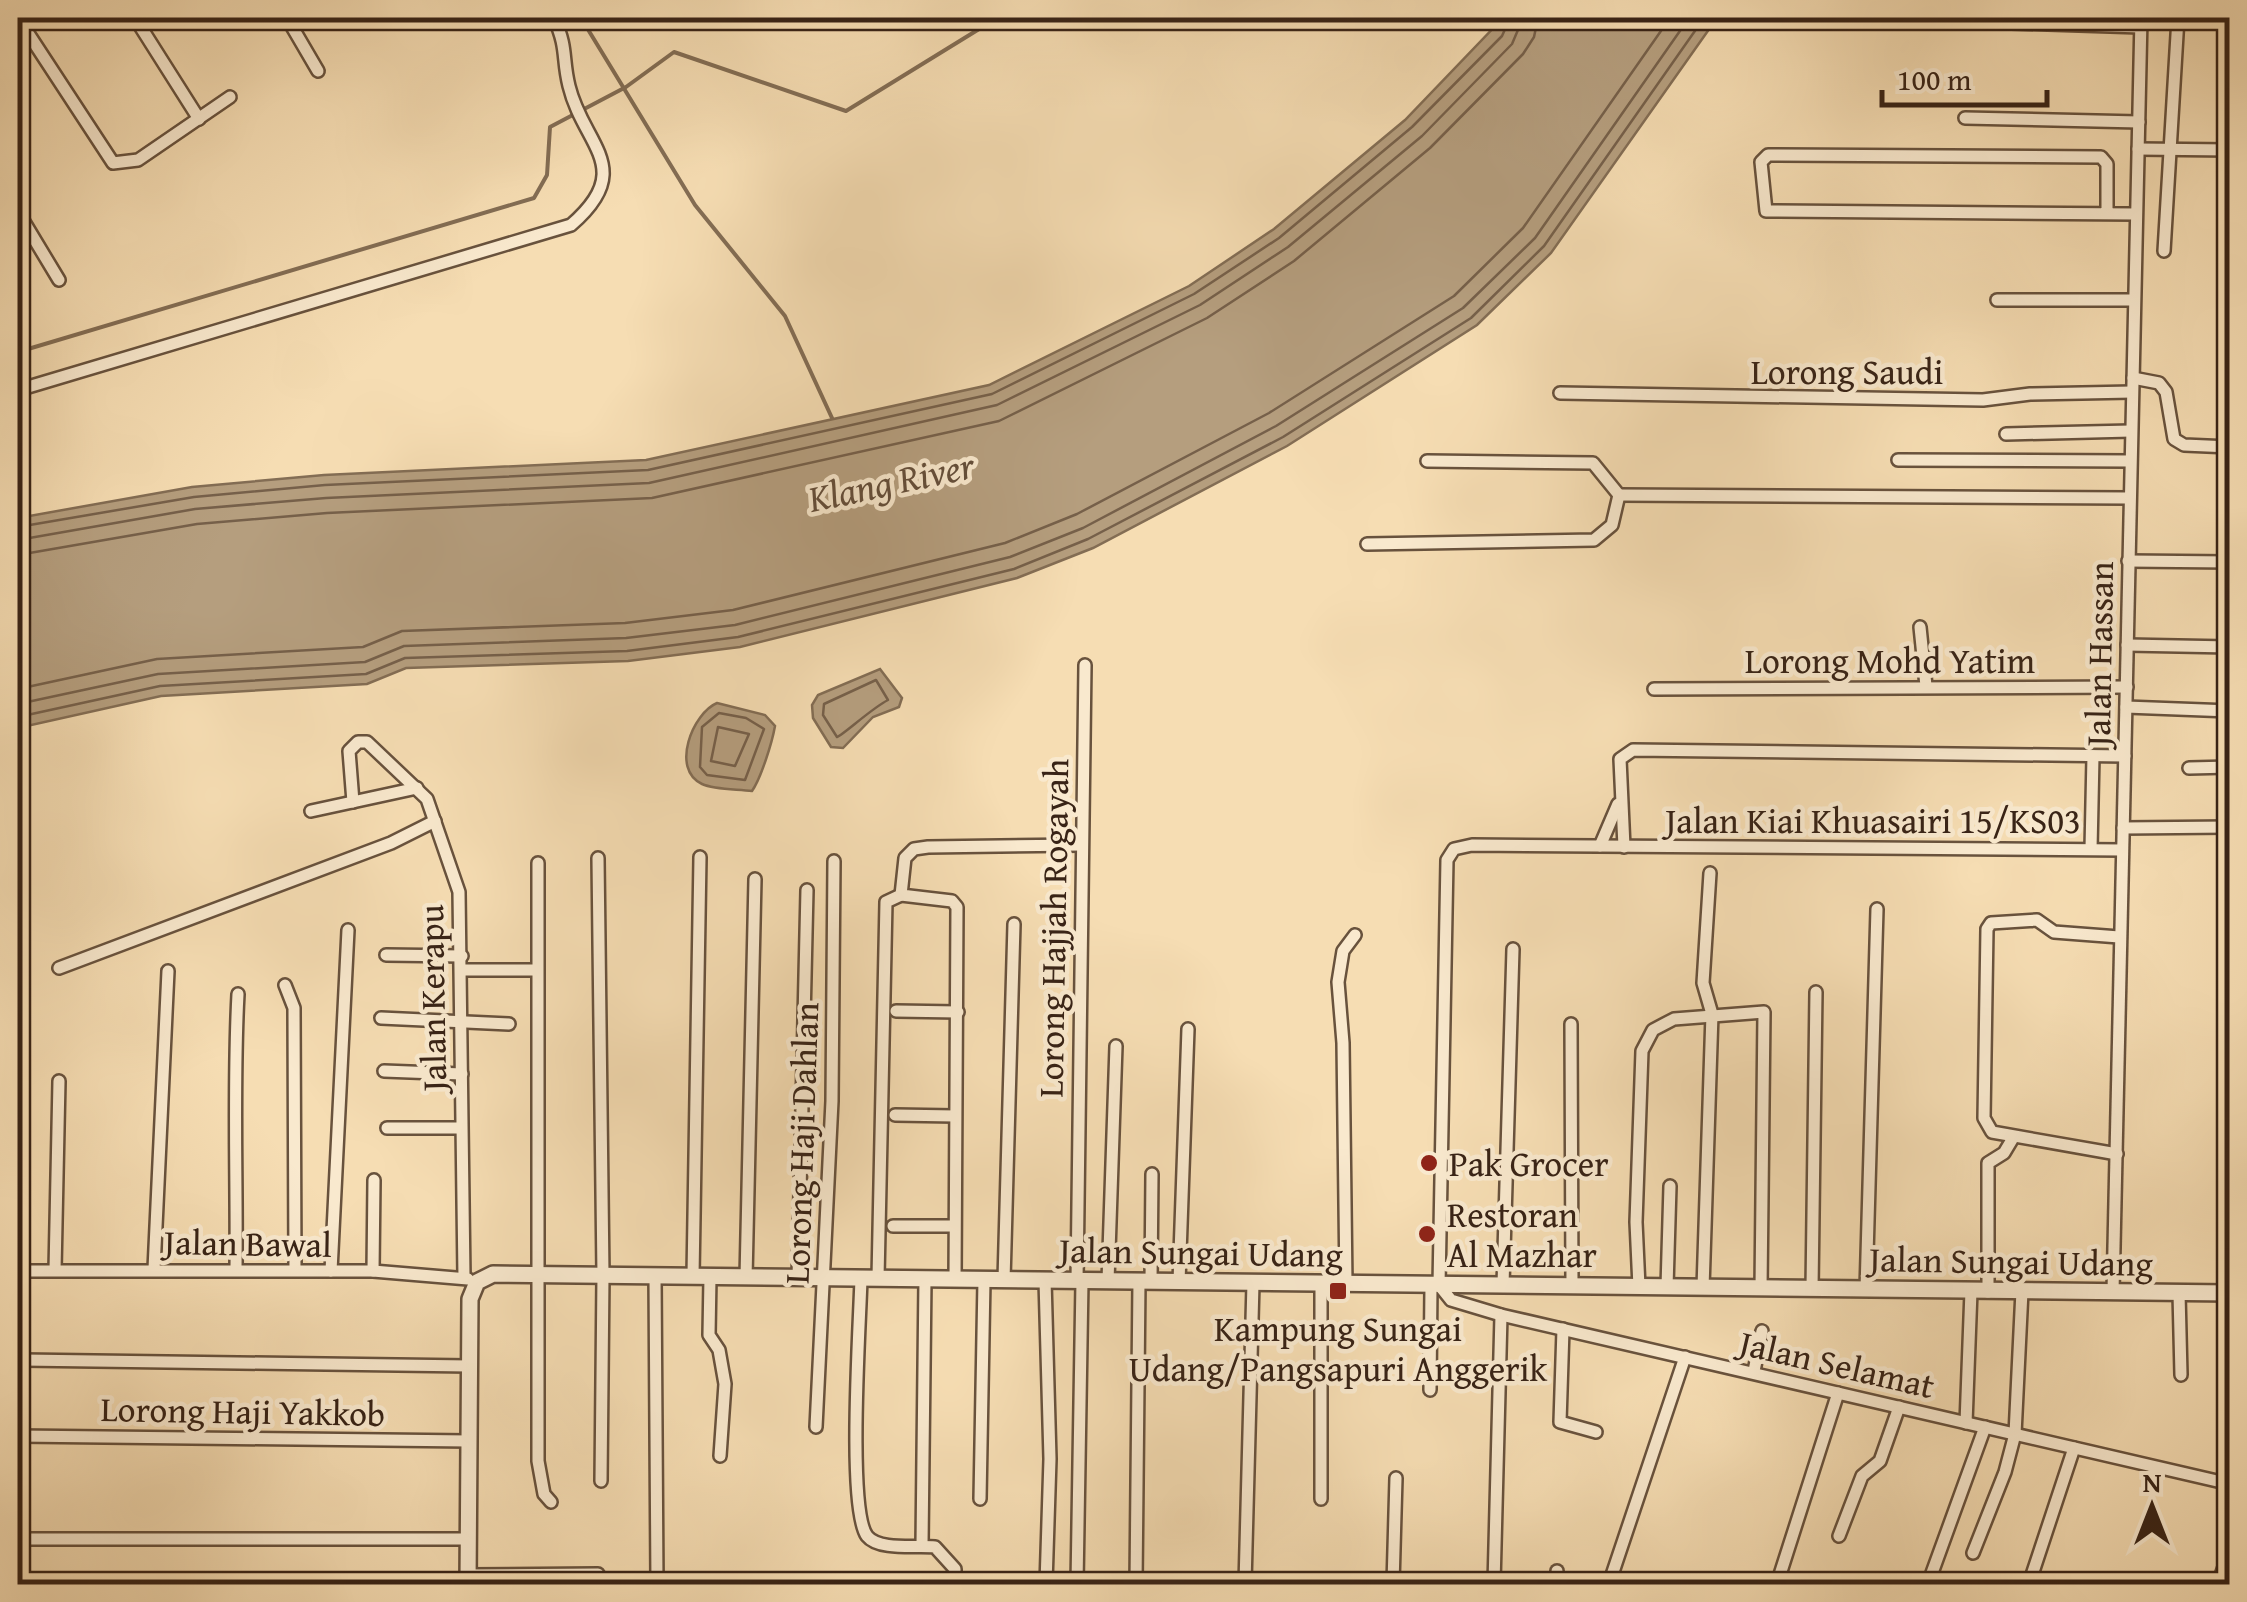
<svg xmlns="http://www.w3.org/2000/svg" width="2247" height="1602" font-family="'Gentium Book Plus',serif">
  <style>
    .water { fill: #b59e7e; stroke: #836d54; stroke-width: 2.5 }
    .lines { fill: none; stroke-linecap: round; stroke-linejoin: round }
    .shore { stroke: #76604a; stroke-width: 2.5 }
    .stream { stroke: #836d54; stroke-width: 4 }
    .minor-casing { stroke: #68523d; stroke-width: 16 }
    .tertiary-casing { stroke: #68523d; stroke-width: 20 }
    .minor { stroke: #f9e9ce; stroke-width: 11 }
    .tertiary { stroke: #f9e9ce; stroke-width: 15 }
    .poi-dot { fill: #8f2418; stroke: #f9e9ce; stroke-width: 4 }
    .labels { text-anchor: middle; dominant-baseline: central; stroke-width: 9; stroke-linejoin: round; paint-order: stroke }
    .street-label { font-size: 35px; fill: #382316; stroke: #f9e9ce }
    .poi-label { font-size: 35px; fill: #382316; stroke: #f9e9ce; text-anchor: start }
    .water-label { font-size: 38px; font-style: italic; fill: #644e3a; stroke: #f9e9ce }
  </style>
  <rect width="100%" height="100%" fill="#f6ddb3"/>
  <filter id="stains"><feTurbulence type="fractalNoise" baseFrequency=".002" numOctaves="4"/><feColorMatrix values="0 0 0 0 .2 0 0 0 0 .09 0 0 0 0 .02 0 0 0 .5 -.17"/></filter>
  <radialGradient id="worn" r=".72"><stop offset=".6" stop-color="#630" stop-opacity="0"/><stop offset="1" stop-color="#630" stop-opacity=".3"/></radialGradient>
  <g class="water">
    <polygon points="1503,18 1717,18 1551,253 1477,325 1287,446 1093,548 1017,578 740,647 628,661 406,668 367,684 161,696 18,728 18,518 192,487 324,475 646,460 989,385 1189,286 1274,229 1405,120"/>
    <polygon points="880,669 902,698 899,707 873,717 843,748 831,747 813,718 812,705 818,695"/>
    <path d="M 717,703 L 765,715 L 775,726 C 772,743 761,778 752,791 C 737,789 715,790 702,784 C 670,769 693,713 717,703 Z"/>
  </g>
  <g class="lines">
    <g class="shore">
      <polyline points="18,527 194,497 325,485 648,470 992,394 1194,294 1279,238 1412,127 1502,36 1510,18"/>
      <polyline points="18,540 195,509 326,498 649,483 997,405 1200,305 1288,247 1422,136 1512,44 1523,18"/>
      <polyline points="18,555 197,524 327,513 652,498 999,421 1207,318 1294,261 1430,148 1523,54 1534,37 1538,18"/>
      <path d="M 876,680 L 888,700 C 872,708 843,735 837,737 L 823,715 L 824,704 Z"/>
      <polyline points="18,689 157,659 363,647 402,631 625,623 733,610 1005,543 1077,514 1269,413 1454,296 1523,228 1670,18"/>
      <polyline points="18,704 158,674 365,662 404,646 626,638 735,625 1010,557 1083,528 1276,426 1463,308 1535,238 1689,18"/>
      <polygon points="719,713 746,718 764,729 745,780 707,775 700,767 702,727"/>
      <polyline points="18,717 160,686 366,674 405,658 627,651 738,637 1014,569 1088,539 1283,437 1471,318 1544,246 1704,18"/>
      <polygon points="718,727 749,734 735,766 711,761"/>
    </g>
    <g class="stream">
      <polyline points="581,18 695,205 785,316 832,418"/>
      <polyline points="18,352 534,198 547,175 550,127 626,87 674,52 846,111 997,18"/>
    </g>
    <g class="minor-casing">
      <g id="minor">
        <polyline points="18,18 113,163 138,160 230,97"/>
        <polyline points="135,18 199,119"/>
        <polyline points="287,18 318,71"/>
        <polyline points="1981,22 2141,27"/>
        <polyline points="1965,118 2139,122"/>
        <polyline points="2138,149 2230,150"/>
        <polyline points="18,212 59,280"/>
        <polyline points="2107,214 2107,164 2101,157 1768,155 1761,162 1766,211 2136,214"/>
        <polyline points="2164,251 2178,18"/>
        <polyline points="1997,300 2134,300"/>
        <polyline points="2133,378 2159,383 2166,392 2174,439 2184,445 2230,447"/>
        <path d="M 18,390 L 571,225 C 637,168 583,145 569,86 C 562,58 568,49 554,18"/>
        <polyline points="1560,393 1983,400 2030,394 2132,392"/>
        <polyline points="2006,434 2131,431"/>
        <polyline points="1898,460 2130,461"/>
        <polyline points="1619,495 2129,498"/>
        <polyline points="1367,544 1594,540 1612,525 1619,495 1593,463 1427,461"/>
        <polyline points="2128,561 2230,562"/>
        <polyline points="1920,627 1926,686"/>
        <polyline points="2127,645 2230,647"/>
        <polyline points="1654,689 2127,687"/>
        <polyline points="2126,707 2230,711"/>
        <polyline points="2189,768 2230,767"/>
        <polyline points="353,802 349,751 358,742 367,742 427,799 459,892 464,1278"/>
        <polyline points="311,811 417,788"/>
        <polyline points="2123,828 2230,827"/>
        <polyline points="1600,846 1618,804"/>
        <polyline points="1624,847 1620,759 1633,750 2125,756"/>
        <polyline points="2091,849 2093,756"/>
        <polyline points="2122,850 1472,845 1454,849 1447,860 1439,1285 1451,1300 1501,1315 2230,1484"/>
        <polyline points="598,858 603,1275 601,1481"/>
        <polyline points="538,863 538,1461 544,1494 551,1502"/>
        <polyline points="386,955 462,956"/>
        <polyline points="59,968 391,843 435,821"/>
        <polyline points="461,970 537,970"/>
        <polyline points="285,985 294,1008 295,1270"/>
        <polyline points="896,1011 958,1012"/>
        <polyline points="381,1018 509,1024"/>
        <polyline points="1571,1024 1572,1286"/>
        <polyline points="384,1071 462,1074"/>
        <polyline points="895,1115 955,1116"/>
        <polyline points="387,1128 461,1128"/>
        <polyline points="2117,1154 1992,1132 1984,1118 1987,929 1991,923 2037,920 2054,932 2119,937"/>
        <polyline points="18,1215 21,1215 19,1584"/>
        <polyline points="893,1226 954,1226"/>
        <polyline points="154,1269 168,971"/>
        <path d="M 236,1269 C 237,1177 233,1085 238,994"/>
        <polyline points="55,1270 59,1081"/>
        <polyline points="18,1271 373,1271 468,1279"/>
        <polyline points="331,1271 348,930"/>
        <polyline points="373,1271 374,1180"/>
        <polyline points="655,1276 657,1584"/>
        <polyline points="693,1276 700,857"/>
        <polyline points="710,1277 709,1335 719,1350 725,1384 720,1456"/>
        <polyline points="746,1278 755,879"/>
        <polyline points="798,1278 807,890"/>
        <path d="M 861,1278 C 860,1321 847,1509 867,1536 C 879,1551 917,1545 935,1547 L 955,1569 L 955,1584"/>
        <polyline points="878,1278 886,902 901,895"/>
        <polyline points="955,1280 957,907 952,901 901,895 905,858 914,849 928,847 1081,845"/>
        <polyline points="1004,1280 1014,924"/>
        <polyline points="1045,1280 1050,1459 1046,1584"/>
        <polyline points="1077,1281 1085,665"/>
        <polyline points="1108,1281 1116,1046"/>
        <polyline points="1151,1281 1152,1174"/>
        <polyline points="1179,1282 1188,1029"/>
        <polyline points="1346,1284 1343,1043 1338,982 1343,951 1355,935"/>
        <polyline points="1503,1285 1513,949"/>
        <polyline points="1639,1287 1636,1222 1642,1051 1653,1030 1674,1019 1764,1012 1761,1289"/>
        <polyline points="1667,1287 1670,1186"/>
        <polyline points="1703,1288 1712,1014 1703,983 1710,873"/>
        <polyline points="1812,1289 1816,992"/>
        <polyline points="1866,1290 1877,909"/>
        <polyline points="1988,1292 1988,1163 2004,1153 2013,1138"/>
        <polyline points="2113,1292 2141,18"/>
        <polyline points="2179,1293 2181,1375"/>
        <polyline points="1563,1329 1560,1422 1596,1432"/>
        <polyline points="23,1360 469,1366"/>
        <polyline points="1754,1371 1762,1331"/>
        <polyline points="1430,1390 1431,1285"/>
        <polyline points="1966,1423 1971,1291"/>
        <polyline points="816,1427 832,1101 834,861"/>
        <polyline points="18,1436 469,1441"/>
        <polyline points="980,1499 984,1280"/>
        <polyline points="1321,1499 1321,1283"/>
        <polyline points="1839,1536 1862,1476 1880,1461 1899,1407"/>
        <polyline points="18,1539 468,1539"/>
        <polyline points="922,1545 925,1279"/>
        <polyline points="1973,1553 2005,1472 2015,1434 2022,1291"/>
        <polyline points="468,1575 598,1574"/>
        <polyline points="387,1584 393,1581 446,1584"/>
        <polyline points="1077,1584 1082,1281"/>
        <polyline points="1136,1584 1139,1281"/>
        <polyline points="1245,1584 1253,1283"/>
        <polyline points="1393,1584 1396,1478"/>
        <polyline points="1494,1584 1501,1315"/>
        <polyline points="1557,1584 1557,1571"/>
        <polyline points="1609,1584 1685,1357"/>
        <polyline points="1777,1584 1838,1393"/>
        <polyline points="1928,1584 1985,1427"/>
        <polyline points="2029,1584 2074,1448"/>
        <polyline points="2218,1584 2230,1550"/>
      </g>
    </g>
    <g class="tertiary-casing">
      <polyline id="tertiary" points="468,1584 470,1299 477,1282 493,1274 2230,1293"/>
    </g>
    <use href="#minor" class="minor"/>
    <use href="#tertiary" class="tertiary"/>
  </g>
  <g class="poi-dot">
    <circle cx="1429" cy="1163" r="10"/>
    <circle cx="1427" cy="1234" r="10"/>
    <rect x="1328" y="1281" width="20" height="20" rx="5"/>
  </g>
  <g class="labels">
    <g class="street-label">
      <text x="1847" y="371">Lorong Saudi</text>
      <text transform="translate(2099 654) rotate(-89)">Jalan Hassan</text>
      <text x="1890" y="660">Lorong Mohd Yatim</text>
      <text x="1873" y="820">Jalan Kiai Khuasairi 15/KS03</text>
      <text transform="translate(1053 928) rotate(-89)">Lorong Hajjah Rogayah</text>
      <text transform="translate(432 998) rotate(-91)">Jalan Kerapu</text>
      <text transform="translate(801 1143) rotate(-88)">Lorong Haji Dahlan</text>
      <text transform="translate(248 1243) rotate(1)">Jalan Bawal</text>
      <text transform="translate(1201 1252) rotate(1)">Jalan Sungai Udang</text>
      <text transform="translate(2011 1261) rotate(1)">Jalan Sungai Udang</text>
      <text transform="translate(1837 1364) rotate(13)">Jalan Selamat</text>
      <text transform="translate(243 1411) rotate(1)">Lorong Haji Yakkob</text>
    </g>
    <g class="poi-label">
      <text x="1449" y="1163">Pak Grocer</text>
      <text x="1447" y="1214">Restoran<tspan x="1447" dy="40">Al Mazhar</tspan></text>
      <text x="1338" y="1328" text-anchor="middle">Kampung Sungai<tspan x="1338" dy="40">Udang/Pangsapuri Anggerik</tspan></text>
    </g>
    <g class="water-label">
      <text transform="translate(891 481) rotate(-12)">Klang River</text>
    </g>
  </g>
  <rect width="2247" height="1602" fill="none" stroke="#f6ddb3" stroke-width="60"/>
  <rect x="20" y="20" width="2207" height="1562" fill="none" stroke="#382316" stroke-width="5"/>
  <rect x="30" y="30" width="2187" height="1542" fill="none" stroke="#382316" stroke-width="2.5"/>
  <g transform="translate(2152 1507)" stroke="#f9e9ce" stroke-width="8" paint-order="stroke">
  <path d="M0-8L18 38L0 25L-18 38Z" fill="#382316"/>
  <text y="-15" font-size="28" font-weight="bold" text-anchor="middle" fill="#382316">N</text>
  </g>
  <path d="M1882 90v15h165v-15" fill="none" stroke="#382316" stroke-width="5"/>
  <text x="1897" y="90" font-size="30" fill="#382316" stroke="#f9e9ce" stroke-width="8" paint-order="stroke">100 m</text>
  <rect width="100%" height="100%" filter="url(#stains)"/>
  <rect width="100%" height="100%" fill="url(#worn)"/>
</svg>
